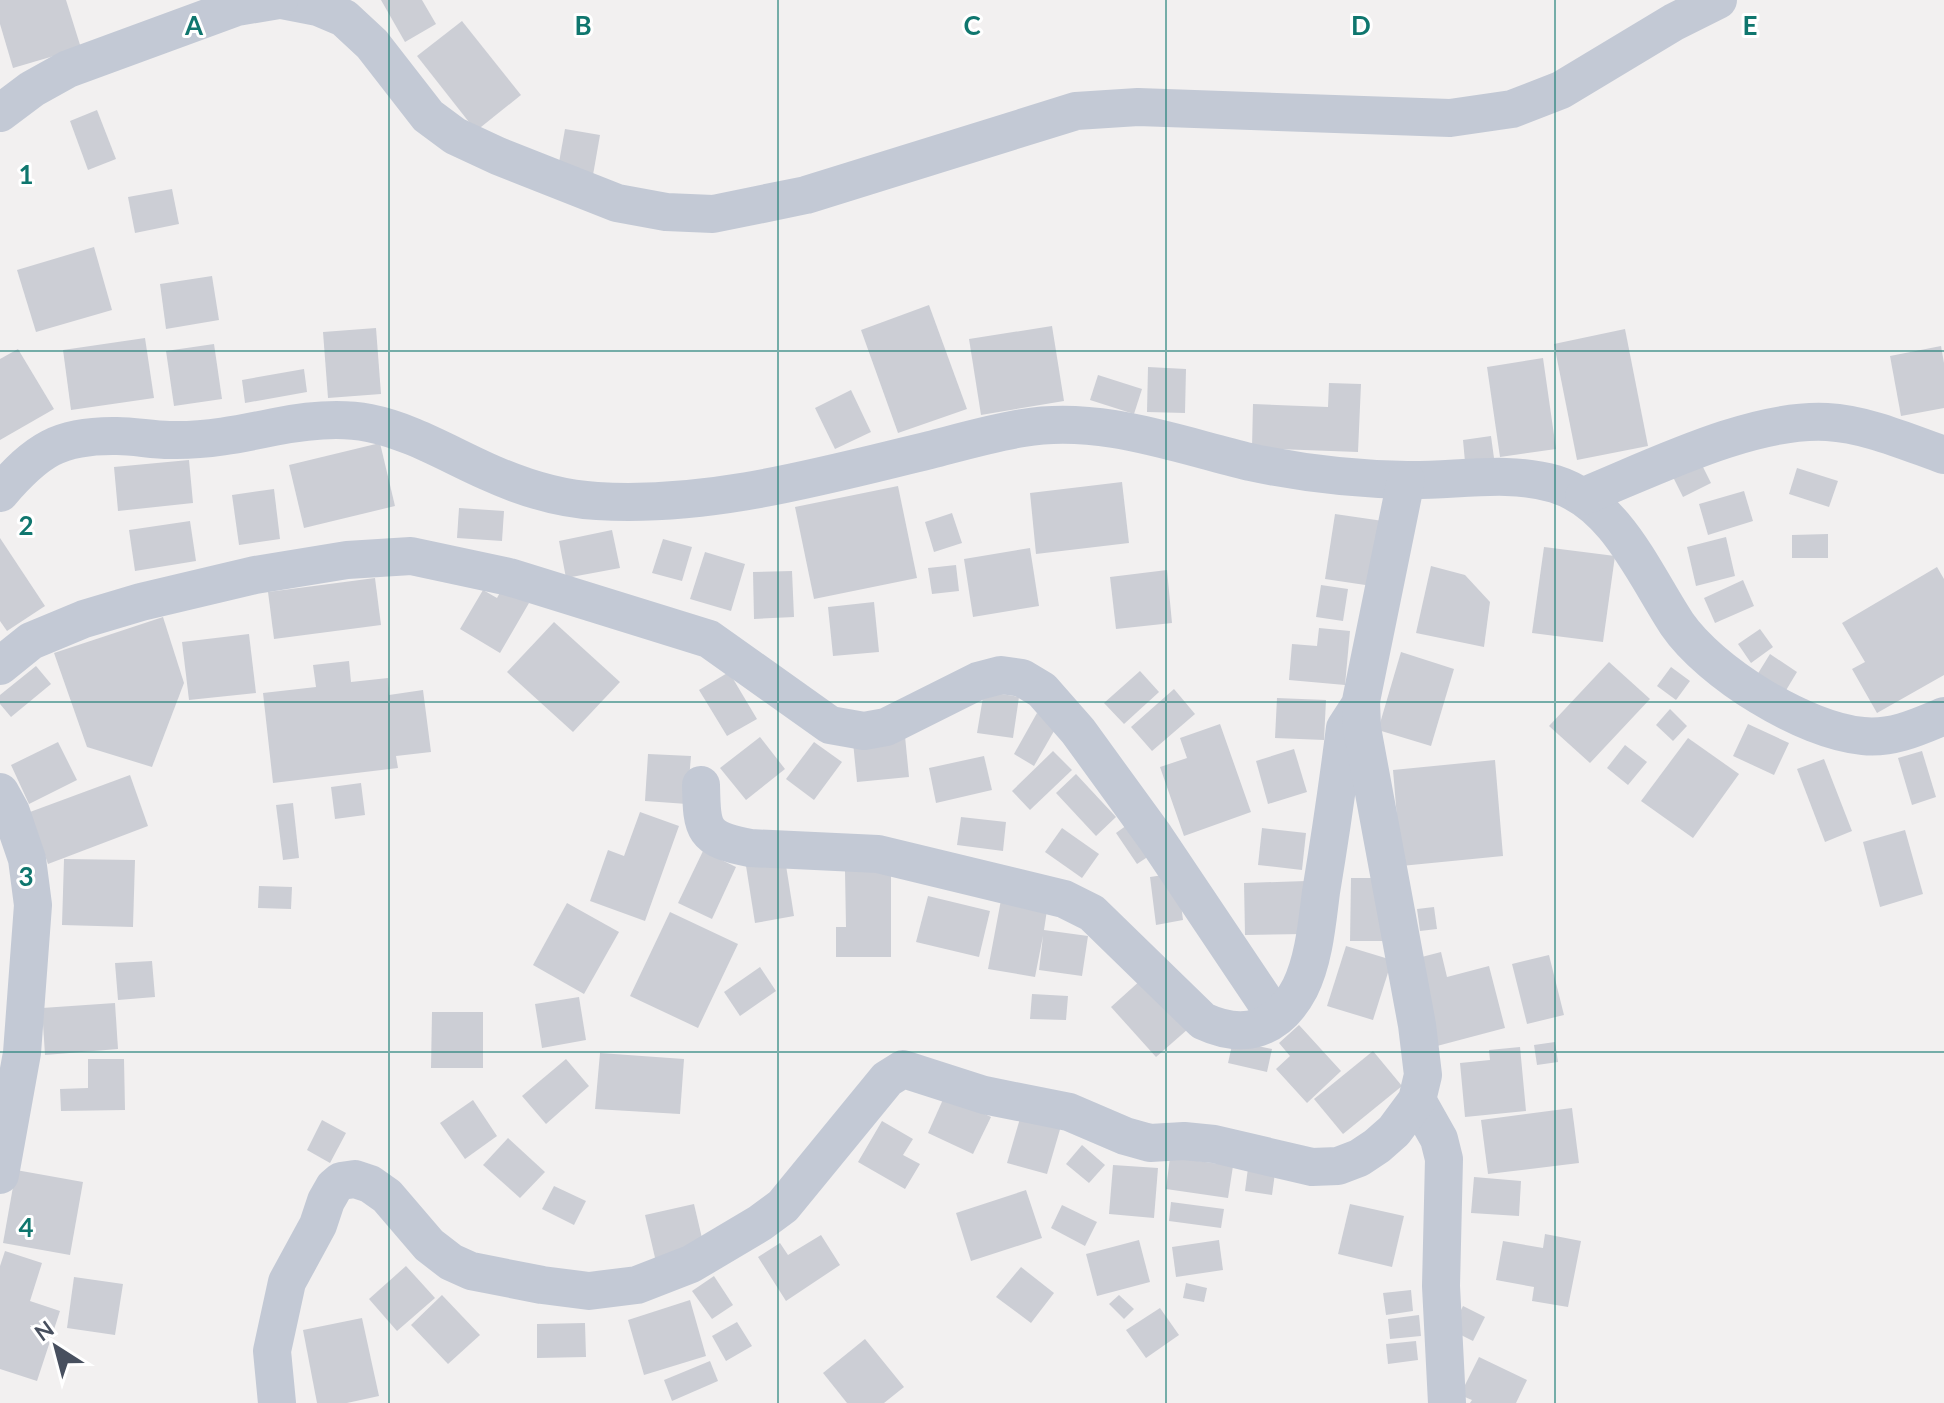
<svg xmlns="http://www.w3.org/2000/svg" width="1944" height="1403" font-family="Lato,sans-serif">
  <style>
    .building { fill: #ccced5 }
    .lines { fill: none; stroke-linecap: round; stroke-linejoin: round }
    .minor { stroke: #c3c9d5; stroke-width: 38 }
    .grid { fill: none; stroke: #0f766e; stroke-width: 2; stroke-opacity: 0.55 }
    .grid-label { font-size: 26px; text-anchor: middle; font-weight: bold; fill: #0f766e; stroke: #fff; stroke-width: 6; stroke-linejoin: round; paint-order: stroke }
  </style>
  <rect width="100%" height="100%" fill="#f2f0f0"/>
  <g class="building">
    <polygon points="0,0 66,0 81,48 13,68 0,24"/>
    <polygon points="381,0 422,0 436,24 405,42"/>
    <polygon points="462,21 521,95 476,131 417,56"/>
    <polygon points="97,110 116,159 88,170 70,121"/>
    <polygon points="565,129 600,135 593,175 558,168"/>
    <polygon points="172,189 179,224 135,233 128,197"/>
    <polygon points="94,247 112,310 36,332 17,270"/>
    <polygon points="212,276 219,320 166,329 160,284"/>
    <polygon points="929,305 967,409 898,433 861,330"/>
    <polygon points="1052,326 1064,401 981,415 969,339"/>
    <polygon points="376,328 381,394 328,398 323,332"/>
    <polygon points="1625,329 1648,446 1577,460 1554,344"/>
    <polygon points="145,338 154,398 71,410 63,350"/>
    <polygon points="214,344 222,399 174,406 166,351"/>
    <polygon points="1941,346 1944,363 1944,408 1901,416 1890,356"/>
    <polygon points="18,349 54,409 0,440 0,359"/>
    <polygon points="1543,358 1556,449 1500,457 1487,367"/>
    <polygon points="1148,367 1186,369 1185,413 1147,412"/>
    <polygon points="304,369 307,392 245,403 242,380"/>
    <polygon points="1098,375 1142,389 1134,414 1090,400"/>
    <polygon points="1329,383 1361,384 1358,452 1252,448 1253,404 1328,407"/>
    <polygon points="851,390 871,432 835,449 815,408"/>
    <polygon points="1491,436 1494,458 1465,462 1463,440"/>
    <polygon points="380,443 395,506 304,528 289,465"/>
    <polygon points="189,460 193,503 118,511 114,467"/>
    <polygon points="1701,463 1711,483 1683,497 1673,477"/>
    <polygon points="1797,468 1838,481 1829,507 1789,494"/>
    <polygon points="1122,482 1129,543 1036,554 1030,493"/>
    <polygon points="898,486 917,578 814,599 795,507"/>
    <polygon points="274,489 280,539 239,545 232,495"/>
    <polygon points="1744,491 1753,521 1708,535 1699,504"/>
    <polygon points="459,508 504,511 502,541 457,538"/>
    <polygon points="952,513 962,543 934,552 925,522"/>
    <polygon points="1335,514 1383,521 1372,586 1325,579"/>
    <polygon points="190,521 196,561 135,571 129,530"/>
    <polygon points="612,530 620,568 566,578 559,541"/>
    <polygon points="1828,534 1828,558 1792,558 1792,535"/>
    <polygon points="1726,537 1735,576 1696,586 1687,547"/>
    <polygon points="0,538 45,606 7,631 0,621"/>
    <polygon points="663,539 692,547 682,581 652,573"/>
    <polygon points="1544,547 1615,556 1603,642 1532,633"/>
    <polygon points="1030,548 1039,606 973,617 964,559"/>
    <polygon points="705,552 745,564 731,611 690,599"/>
    <polygon points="956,565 959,591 932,594 928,568"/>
    <polygon points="1431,566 1465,575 1490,602 1484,647 1416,633"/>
    <polygon points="1937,567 1944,579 1944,675 1877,713 1852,669 1865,662 1842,623"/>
    <polygon points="1167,570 1172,623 1116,629 1110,577"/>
    <polygon points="792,571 794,617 754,619 753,572"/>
    <polygon points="375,578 381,625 274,639 268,592"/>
    <polygon points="1743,580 1754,606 1715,623 1704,598"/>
    <polygon points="1321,585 1348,589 1343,621 1316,617"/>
    <polygon points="503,587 529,603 500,653 460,629 483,590 497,598"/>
    <polygon points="874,602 879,652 833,656 828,607"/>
    <polygon points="163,617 184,683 152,767 87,747 54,653"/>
    <polygon points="554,622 620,682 573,732 507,672"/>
    <polygon points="1319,628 1350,631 1345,685 1289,680 1292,644 1317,646"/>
    <polygon points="1760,629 1773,647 1751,663 1738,644"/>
    <polygon points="249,634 256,693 189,700 182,642"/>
    <polygon points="1401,652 1454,669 1431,746 1378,730"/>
    <polygon points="1770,654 1797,672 1785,692 1757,675"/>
    <polygon points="349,661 351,682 388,678 389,695 423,690 431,752 396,756 398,768 273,783 263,693 316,687 313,665"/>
    <polygon points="1609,662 1650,699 1590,763 1549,726"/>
    <polygon points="36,666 51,684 11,717 0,704 0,695"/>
    <polygon points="1671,667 1690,681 1676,700 1657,686"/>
    <polygon points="1140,671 1159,692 1124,724 1104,703"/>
    <polygon points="729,672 757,719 727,736 699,690"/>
    <polygon points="1174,689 1195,714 1152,751 1131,727"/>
    <polygon points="984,691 1019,697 1013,738 977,733"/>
    <polygon points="1277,698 1326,700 1324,740 1275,738"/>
    <polygon points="1670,709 1687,726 1673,741 1656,725"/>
    <polygon points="1037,713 1058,724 1034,766 1014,754"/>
    <polygon points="1220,724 1251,812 1184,836 1160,767 1187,758 1180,738"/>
    <polygon points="1748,724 1789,743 1774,775 1733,756"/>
    <polygon points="905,736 909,777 857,782 853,742"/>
    <polygon points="760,737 785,769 746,800 720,768"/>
    <polygon points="1688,738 1739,774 1693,838 1641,801"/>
    <polygon points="58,742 77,780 29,804 11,765"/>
    <polygon points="814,742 842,762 814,800 786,779"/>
    <polygon points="1625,745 1647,762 1628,785 1607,768"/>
    <polygon points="1294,749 1307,792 1268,804 1256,761"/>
    <polygon points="1053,751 1072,770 1030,810 1012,791"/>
    <polygon points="1922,751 1936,797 1912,805 1898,758"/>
    <polygon points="648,754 691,756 687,804 645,801"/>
    <polygon points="984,756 992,790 936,803 929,768"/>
    <polygon points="1824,759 1852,831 1825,842 1797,769"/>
    <polygon points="1495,760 1503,856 1401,866 1393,770"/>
    <polygon points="1076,774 1116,817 1096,836 1056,793"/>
    <polygon points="130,775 148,826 48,864 30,812"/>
    <polygon points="361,783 365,815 335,819 331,787"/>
    <polygon points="293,803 299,858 283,860 276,805"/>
    <polygon points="640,812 679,826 645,921 590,901 608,850 624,856"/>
    <polygon points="961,817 1006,822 1003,851 957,845"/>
    <polygon points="1134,820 1155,852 1137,864 1116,833"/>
    <polygon points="1062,828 1099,854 1082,878 1045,852"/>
    <polygon points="1262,828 1306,833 1302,870 1258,865"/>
    <polygon points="1905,830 1923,894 1880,907 1863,842"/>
    <polygon points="703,851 736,867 712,919 678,903"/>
    <polygon points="64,859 135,860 133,927 62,925"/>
    <polygon points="785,859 794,916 755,923 746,866"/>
    <polygon points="891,870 891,957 836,957 836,927 846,927 845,871"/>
    <polygon points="1177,873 1183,920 1156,925 1150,877"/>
    <polygon points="1351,878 1384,878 1383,941 1350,941"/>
    <polygon points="1306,881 1306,934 1245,935 1244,883"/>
    <polygon points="259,886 292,887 291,909 258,908"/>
    <polygon points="928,896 990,911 979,957 916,942"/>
    <polygon points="1001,900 1047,910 1044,930 1088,936 1082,976 1039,970 1043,936 1035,977 988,969"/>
    <polygon points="567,903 619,932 584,994 533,965"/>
    <polygon points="1434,907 1437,929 1420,931 1417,909"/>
    <polygon points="670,912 738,944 698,1028 630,996"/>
    <polygon points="1346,946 1392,960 1373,1020 1327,1006"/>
    <polygon points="1441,952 1447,977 1489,966 1505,1028 1437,1046 1414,959"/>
    <polygon points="1549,955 1564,1015 1527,1024 1512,964"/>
    <polygon points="152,961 155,997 118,1000 115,963"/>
    <polygon points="760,967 776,991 740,1016 724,992"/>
    <polygon points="1142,979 1188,1029 1156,1057 1111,1007"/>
    <polygon points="1032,994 1068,996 1066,1020 1030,1019"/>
    <polygon points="579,997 586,1040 542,1048 535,1004"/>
    <polygon points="115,1003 118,1049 45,1055 42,1008"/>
    <polygon points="432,1012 483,1012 483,1068 431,1068"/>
    <polygon points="1299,1025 1341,1071 1307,1103 1276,1069 1290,1056 1279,1043"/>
    <polygon points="1233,1041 1272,1049 1267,1072 1228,1063"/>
    <polygon points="1555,1042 1558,1062 1537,1065 1534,1045"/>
    <polygon points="1520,1047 1526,1111 1465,1117 1460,1063 1490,1060 1489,1050"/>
    <polygon points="1373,1051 1402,1086 1343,1134 1314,1099"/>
    <polygon points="600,1053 684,1059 680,1114 595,1109"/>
    <polygon points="88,1059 124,1059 125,1110 61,1111 60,1089 88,1088"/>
    <polygon points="566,1059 589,1086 546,1124 522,1096"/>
    <polygon points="945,1095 991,1117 973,1154 928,1133"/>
    <polygon points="473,1100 497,1136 465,1159 440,1123"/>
    <polygon points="1572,1108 1579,1163 1488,1174 1481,1120"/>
    <polygon points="1021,1115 1061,1126 1047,1174 1007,1163"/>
    <polygon points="322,1120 346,1133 330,1163 307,1150"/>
    <polygon points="882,1121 913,1139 903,1155 920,1164 905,1189 858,1162"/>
    <polygon points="508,1138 545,1172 520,1198 483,1165"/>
    <polygon points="1082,1145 1105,1165 1089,1183 1066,1164"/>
    <polygon points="1170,1157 1233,1166 1228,1198 1166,1189"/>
    <polygon points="1113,1165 1158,1168 1154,1218 1109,1214"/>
    <polygon points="1248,1168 1275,1173 1272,1195 1245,1191"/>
    <polygon points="16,1170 83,1182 70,1255 3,1243"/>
    <polygon points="1474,1177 1521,1181 1519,1216 1471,1213"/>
    <polygon points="554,1186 586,1201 574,1225 542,1209"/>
    <polygon points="1026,1190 1042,1238 971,1261 956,1213"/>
    <polygon points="1171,1202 1224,1209 1221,1228 1169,1221"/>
    <polygon points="694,1204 705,1251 656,1262 645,1215"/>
    <polygon points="1350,1204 1404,1216 1392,1267 1338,1254"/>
    <polygon points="1062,1205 1097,1222 1085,1246 1051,1228"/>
    <polygon points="1545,1234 1581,1241 1568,1307 1532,1301 1534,1287 1496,1280 1503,1241 1543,1248"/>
    <polygon points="821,1235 840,1265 786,1301 758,1257 780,1243 788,1255"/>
    <polygon points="1139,1240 1150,1282 1097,1296 1086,1254"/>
    <polygon points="1219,1240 1223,1270 1176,1277 1172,1247"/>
    <polygon points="5,1251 42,1263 30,1301 60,1311 37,1381 0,1369 0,1266"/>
    <polygon points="406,1266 435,1298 397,1331 369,1299"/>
    <polygon points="1021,1267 1054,1293 1031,1323 996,1297"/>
    <polygon points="714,1276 733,1305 712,1319 692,1291"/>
    <polygon points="74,1277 123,1284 115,1335 67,1328"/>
    <polygon points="1186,1283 1207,1288 1204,1302 1183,1298"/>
    <polygon points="1411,1290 1413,1311 1386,1315 1383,1293"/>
    <polygon points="442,1295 480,1335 448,1364 411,1325"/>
    <polygon points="1119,1295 1134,1309 1124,1319 1109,1304"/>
    <polygon points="690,1300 706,1356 644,1375 628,1320"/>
    <polygon points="1463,1306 1485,1317 1473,1341 1451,1330"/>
    <polygon points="1160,1308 1179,1335 1146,1358 1126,1330"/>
    <polygon points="1419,1315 1421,1336 1390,1339 1388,1319"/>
    <polygon points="362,1318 379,1396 347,1403 317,1403 303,1330"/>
    <polygon points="737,1322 752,1346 726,1361 712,1336"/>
    <polygon points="585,1323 586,1357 537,1358 537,1324"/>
    <polygon points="865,1339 904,1387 884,1403 847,1403 823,1373"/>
    <polygon points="1416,1341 1418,1360 1388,1364 1386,1344"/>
    <polygon points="1479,1357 1527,1380 1516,1403 1470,1403 1472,1400 1460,1395"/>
    <polygon points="710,1361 718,1381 672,1401 664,1380"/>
  </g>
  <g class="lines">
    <g class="minor">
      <polyline points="282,0 318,7 344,18 372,44 428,116 455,136 498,156 617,203 666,212 713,214 806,195 1076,111 1138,107 1450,118 1512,109 1561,90 1674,22 1718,0"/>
      <polyline points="0,113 32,89 68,69 237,7 279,0"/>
      <path d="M 0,493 C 37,450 59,435 117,436 C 135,436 152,440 170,440 C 206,441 240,434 274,427 C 304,421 339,417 369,423 C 410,431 448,454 486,471 C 521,487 558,499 597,501 C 710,508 822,476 930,450 C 961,442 992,433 1023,428 C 1100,415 1175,444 1250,462 C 1301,473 1355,479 1407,480 C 1455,481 1509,470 1555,484 C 1616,503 1644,574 1677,624 C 1710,672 1804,731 1863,736 C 1892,739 1918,727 1944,716"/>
      <path d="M 1584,496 C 1653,468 1752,418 1827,422 C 1866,424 1907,442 1944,455"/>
      <polyline points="0,666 31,641 84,619 141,602 255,575 347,560 411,556 509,577 709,639 830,725 864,731 886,727 978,681 1001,675 1022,678 1042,690 1078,731 1155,837 1275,1016"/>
      <path d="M 701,785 C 702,830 702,839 750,848 L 878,854 L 1064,899 L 1092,913 L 1203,1021 C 1244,1040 1278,1030 1300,988 C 1314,960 1317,923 1321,892 C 1330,838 1338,783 1345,728 L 1356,711"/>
      <polyline points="0,792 11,812 27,859 33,905 22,1053 0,1175"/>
      <polyline points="1417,1100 1439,1139 1444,1159 1441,1286 1447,1403"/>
      <polyline points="277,1403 272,1351 287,1282 318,1225 326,1201 334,1187 341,1181 355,1179 370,1184 387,1196 429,1245 451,1262 471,1271 542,1285 589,1291 637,1285 691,1264 760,1223 783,1206 887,1079 903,1069 984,1095 1069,1112 1125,1136 1150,1143 1184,1141 1214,1144 1312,1167 1338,1166 1359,1158 1377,1146 1394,1131 1417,1100 1423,1075 1417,1025 1362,728 1361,701 1406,480"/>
    </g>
  </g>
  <path class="grid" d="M 389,0 L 389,1403M 778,0 L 778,1403M 1166,0 L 1166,1403M 1555,0 L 1555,1403M 0,351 L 1944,351M 0,702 L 1944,702M 0,1052 L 1944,1052"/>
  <g class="grid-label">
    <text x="194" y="35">A</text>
    <text x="583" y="35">B</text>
    <text x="972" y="35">C</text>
    <text x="1361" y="35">D</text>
    <text x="1750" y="35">E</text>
    <text x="26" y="184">1</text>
    <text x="26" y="535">2</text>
    <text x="26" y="886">3</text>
    <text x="26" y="1237">4</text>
  </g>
  <g transform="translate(56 1347) rotate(324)" stroke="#ffffff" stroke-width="6" paint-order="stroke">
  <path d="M0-6L14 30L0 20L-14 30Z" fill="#474f5e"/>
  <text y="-12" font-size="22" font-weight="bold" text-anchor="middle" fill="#474f5e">N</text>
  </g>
</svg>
